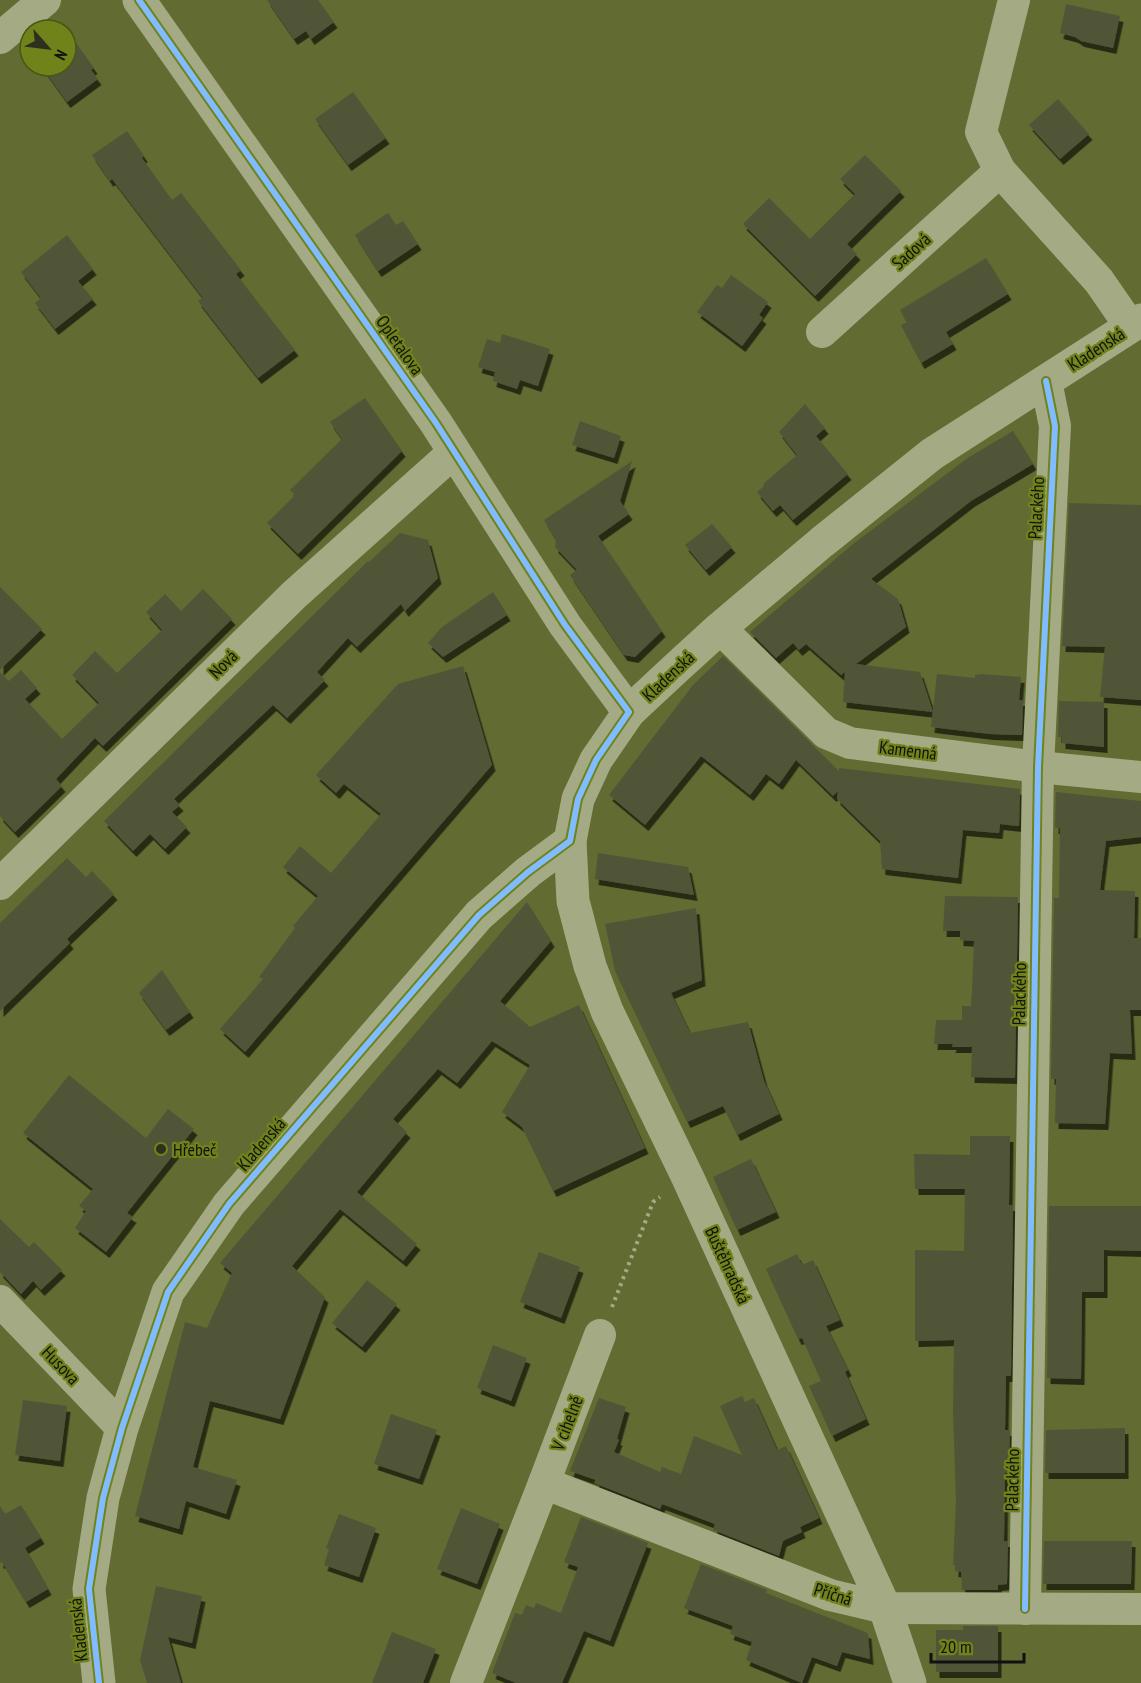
<svg xmlns="http://www.w3.org/2000/svg" width="1141" height="1683" font-family="'PT Sans Narrow',sans-serif">
  <style>
    .building { fill: #515537; filter: url(#shadow) }
    .lines { fill: none; stroke-linecap: round; stroke-linejoin: round }
    .path { stroke: #a4ab84; stroke-width: 4; stroke-dasharray: 3 4.5; stroke-linecap: butt }
    .minor { stroke: #a4ab84; stroke-width: 32 }
    .tertiary { stroke: #a4ab84; stroke-width: 33 }
    .cycleway-casing { stroke: #70831a; stroke-width: 10 }
    .cycleway { stroke: #80bcff; stroke-width: 6 }
    .poi-dot { fill: #2d301d; stroke: #70831a; stroke-width: 2 }
    .labels { text-anchor: middle; dominant-baseline: central; stroke-width: 4.5; stroke-linejoin: round; paint-order: stroke }
    .street-label { font-size: 18px; fill: #111; stroke: #70831a }
    .poi-label { font-size: 18px; fill: #111; stroke: #70831a; text-anchor: start }
  </style>
  <defs>
    <filter id="shadow"><feDropShadow dx="3.5" dy="6" stdDeviation="0" flood-color="#0009"/></filter>
  </defs>
  <rect width="100%" height="100%" fill="#616b32"/>
  <g class="building">
    <polygon points="267,0 318,0 334,22 311,39 306,31 294,39"/>
    <polygon points="1066,4 1120,16 1113,48 1081,41 1075,37 1060,33"/>
    <polygon points="66,29 94,68 91,70 98,79 67,102 41,66 66,66"/>
    <polygon points="353,92 386,138 348,165 315,119"/>
    <polygon points="1058,99 1089,134 1060,159 1029,125"/>
    <polygon points="127,131 144,156 142,158 172,200 181,193 241,270 236,274 295,350 258,378 198,301 203,298 112,179 110,181 92,155"/>
    <polygon points="865,155 901,191 847,244 857,254 815,296 743,224 769,198 810,239 855,194 840,179"/>
    <polygon points="388,213 396,225 403,221 418,244 378,271 355,235"/>
    <polygon points="67,235 93,269 78,281 93,299 55,329 35,303 41,298 21,272"/>
    <polygon points="986,258 1008,294 946,332 953,344 921,363 901,325 907,322 900,310"/>
    <polygon points="731,275 768,302 759,315 763,318 742,346 697,312 717,285 722,288"/>
    <polygon points="502,334 550,349 538,386 520,380 517,389 493,381 495,372 478,367 487,339 500,343"/>
    <polygon points="365,398 402,451 298,554 267,523 295,495 290,490 342,439 330,422"/>
    <polygon points="805,404 825,428 816,436 848,474 793,520 780,505 773,511 757,492 764,486 763,484 797,455 779,432"/>
    <polygon points="580,421 621,436 614,458 572,445"/>
    <polygon points="1013,431 1033,464 971,501 871,579 898,599 906,627 856,664 920,672 933,712 843,702 845,672 841,675 806,644 799,650 793,643 776,658 750,632 853,544 969,457"/>
    <polygon points="632,461 620,501 629,514 598,536 662,631 635,657 624,655 570,575 577,570 555,547 556,540 544,520"/>
    <polygon points="1069,503 1141,505 1141,700 1100,697 1105,647 1062,646"/>
    <polygon points="712,524 732,547 706,570 685,545"/>
    <polygon points="400,533 428,540 438,578 405,611 401,604 357,647 348,638 317,672 325,680 287,718 273,705 174,799 180,805 172,812 187,827 165,849 150,834 133,851 104,821 368,561 369,562"/>
    <polygon points="0,587 42,629 0,670"/>
    <polygon points="203,589 232,619 103,746 95,738 56,779 62,786 15,832 0,816 0,672 9,681 21,670 37,688 25,699 62,739 99,703 72,675 95,651 117,673 162,630 146,612 165,594 181,611"/>
    <polygon points="493,592 507,615 443,657 428,643 442,627"/>
    <polygon points="723,656 839,771 839,768 1020,789 1019,826 1000,824 999,833 963,830 958,878 882,869 880,841 837,799 838,791 833,796 796,760 779,784 766,774 750,795 701,756 645,825 609,795 693,685"/>
    <polygon points="463,666 492,765 245,1052 220,1029 263,979 259,977 295,928 293,926 318,896 283,867 300,846 331,873 381,814 344,784 336,793 316,775 398,684"/>
    <polygon points="937,674 975,678 975,675 981,674 1021,677 1019,700 1023,700 1022,735 990,734 931,727"/>
    <polygon points="1059,701 1104,702 1104,747 1062,743 1062,737 1058,737"/>
    <polygon points="1056,792 1141,801 1141,837 1106,841 1100,890 1135,891 1134,938 1141,938 1141,1010 1130,1010 1132,1054 1110,1053 1105,1124 1055,1123 1056,1079 1051,1079 1054,898 1059,898 1060,828 1055,828"/>
    <polygon points="598,853 688,867 694,895 595,879"/>
    <polygon points="67,858 86,877 92,871 114,894 67,939 70,943 0,1011 0,923"/>
    <polygon points="945,896 1018,897 1015,1078 971,1077 972,1047 952,1047 953,1044 934,1044 936,1020 962,1020 962,1006 971,1006 972,992 974,941 960,940 960,931 943,931"/>
    <polygon points="527,902 551,941 500,1001 530,1027 579,1005 645,1148 553,1191 522,1127 502,1112 530,1065 492,1041 457,1083 438,1069 393,1119 407,1132 357,1192 417,1244 403,1261 340,1209 292,1266 325,1297 280,1419 210,1401 193,1467 237,1480 226,1514 186,1501 179,1529 135,1516 185,1322 207,1328 232,1273 220,1263"/>
    <polygon points="696,908 702,980 671,993 690,1033 748,1022 764,1081 779,1114 737,1135 723,1106 687,1122 615,971 605,924"/>
    <polygon points="162,970 190,1012 166,1030 139,993"/>
    <polygon points="69,1075 146,1138 168,1109 194,1129 127,1213 133,1217 106,1252 75,1228 86,1211 79,1206 93,1189 23,1133"/>
    <polygon points="970,1136 1010,1136 1009,1205 1013,1205 1011,1376 1006,1376 1005,1430 1010,1430 1009,1473 1005,1473 1004,1541 1008,1541 1007,1584 998,1585 998,1590 962,1590 961,1572 955,1571 955,1565 953,1565 956,1501 953,1412 954,1340 915,1341 915,1250 964,1251 965,1189 915,1189 914,1154 970,1155"/>
    <polygon points="751,1159 776,1212 737,1230 713,1177"/>
    <polygon points="1049,1206 1141,1206 1141,1251 1104,1250 1104,1292 1082,1292 1081,1379 1047,1378"/>
    <polygon points="0,1219 29,1247 34,1242 62,1270 41,1290 33,1281 21,1294 0,1272"/>
    <polygon points="539,1252 580,1267 561,1318 520,1302"/>
    <polygon points="797,1254 802,1265 813,1260 840,1320 826,1326 848,1370 845,1372 866,1419 832,1436 809,1386 821,1381 802,1338 798,1339 766,1269"/>
    <polygon points="367,1280 397,1304 362,1347 332,1323"/>
    <polygon points="493,1345 527,1358 511,1401 477,1388"/>
    <polygon points="742,1396 745,1402 754,1398 777,1450 786,1446 819,1518 800,1527 802,1532 783,1541 779,1556 713,1530 715,1524 662,1504 660,1509 594,1483 596,1480 570,1471 599,1398 626,1407 617,1439 619,1440 614,1452 660,1472 662,1467 681,1474 694,1436 742,1455 720,1406"/>
    <polygon points="23,1400 67,1406 60,1461 15,1455"/>
    <polygon points="391,1414 437,1430 419,1479 374,1464"/>
    <polygon points="1125,1428 1125,1473 1045,1473 1046,1430"/>
    <polygon points="21,1505 41,1538 25,1548 48,1589 26,1602 2,1562 0,1563 0,1506 5,1514"/>
    <polygon points="461,1508 500,1524 477,1584 437,1569"/>
    <polygon points="339,1514 376,1528 359,1577 324,1565 329,1549 326,1548"/>
    <polygon points="581,1517 648,1543 610,1641 584,1631 562,1683 516,1683 492,1673 515,1613 522,1615 526,1605 534,1608 536,1603 561,1613 578,1567 564,1562"/>
    <polygon points="1044,1541 1132,1541 1131,1584 1043,1584"/>
    <polygon points="701,1564 767,1590 766,1593 868,1633 870,1659 842,1652 837,1666 812,1657 802,1683 746,1660 752,1642 730,1634 733,1626 684,1608"/>
    <polygon points="156,1586 202,1596 192,1643 168,1637 181,1683 147,1683 140,1660"/>
    <polygon points="963,1626 998,1626 998,1672 936,1672 936,1630 963,1630"/>
    <polygon points="392,1632 436,1649 423,1683 372,1683"/>
  </g>
  <g class="lines">
    <polyline class="path" points="612,1307 653,1202 660,1197"/>
    <g class="minor">
      <polyline points="1014,0 981,132 1000,171 1099,281 1130,326"/>
      <polyline points="0,38 45,0"/>
      <polyline points="822,332 1000,171"/>
      <polyline points="720,628 826,733 850,743 1038,767 1141,777"/>
      <polyline points="0,884 294,595 454,452"/>
      <polyline points="0,1301 122,1428"/>
      <polyline points="544,1483 830,1595 885,1608 1141,1609"/>
      <polyline points="1025,1609 1038,767 1055,426 1046,381"/>
      <polyline points="466,1683 544,1483 600,1335"/>
    </g>
    <g class="tertiary">
      <polyline points="139,0 436,423 565,625 629,712"/>
      <polyline points="99,1683 89,1589 103,1498 122,1428 168,1292 229,1204 479,915 528,872 570,841"/>
      <polyline points="910,1683 885,1608 687,1176 607,1011 590,966 573,901 570,841 578,799 596,760 629,712 674,670 720,628 822,542 932,454 1141,320"/>
    </g>
    <g class="cycleway-casing">
      <g id="cycleway">
        <polyline points="1025,1609 1038,767 1055,426 1046,381"/>
        <polyline points="99,1683 89,1589 103,1498 122,1428 168,1292 229,1204 479,915 528,872 570,841 578,799 596,760 629,712 565,625 436,423 139,0"/>
      </g>
    </g>
    <use href="#cycleway" class="cycleway"/>
  </g>
  <circle class="poi-dot" cx="161" cy="1149" r="6"/>
  <g class="labels">
    <g class="street-label">
      <text transform="translate(911 251) rotate(-42)">Sadová</text>
      <text transform="translate(400 345) rotate(55)">Opletalova</text>
      <text transform="translate(1096 349) rotate(-33)">Kladenská</text>
      <text transform="translate(1036 508) rotate(-87)">Palackého</text>
      <text transform="translate(223 664) rotate(-45)">Nová</text>
      <text transform="translate(668 676) rotate(-43)">Kladenská</text>
      <text transform="translate(908 750) rotate(7)">Kamenná</text>
      <text transform="translate(1019 994) rotate(-89)">Palackého</text>
      <text transform="translate(261 1144) rotate(-49)">Kladenská</text>
      <text transform="translate(728 1265) rotate(65)">Buštěhradská</text>
      <text transform="translate(61 1365) rotate(46)">Husova</text>
      <text transform="translate(567 1423) rotate(-69)">V cihelně</text>
      <text transform="translate(1012 1480) rotate(-89)">Palackého</text>
      <text transform="translate(833 1594) rotate(17)">Příčná</text>
      <text transform="translate(78 1630) rotate(-96)">Kladenská</text>
    </g>
    <g class="poi-label">
      <text x="173" y="1149">Hřebeč</text>
    </g>
  </g>
  <g transform="translate(48 48) rotate(118)"><circle r="28" fill="#70831a" stroke="#4a5516" stroke-width="1.5"/>
  <path d="M0-4.5L10 22L0 15L-10 22Z" fill="#2d301d"/>
  <text y="-9" font-size="16" font-weight="bold" text-anchor="middle" fill="#111111">N</text>
  </g>
  <path d="M931 1653v9h93v-9" fill="none" stroke="#111111" stroke-width="3"/>
  <text x="940" y="1653" font-size="18" fill="#111111" stroke="#70831a" stroke-width="4.5" paint-order="stroke">20 m</text>
</svg>
